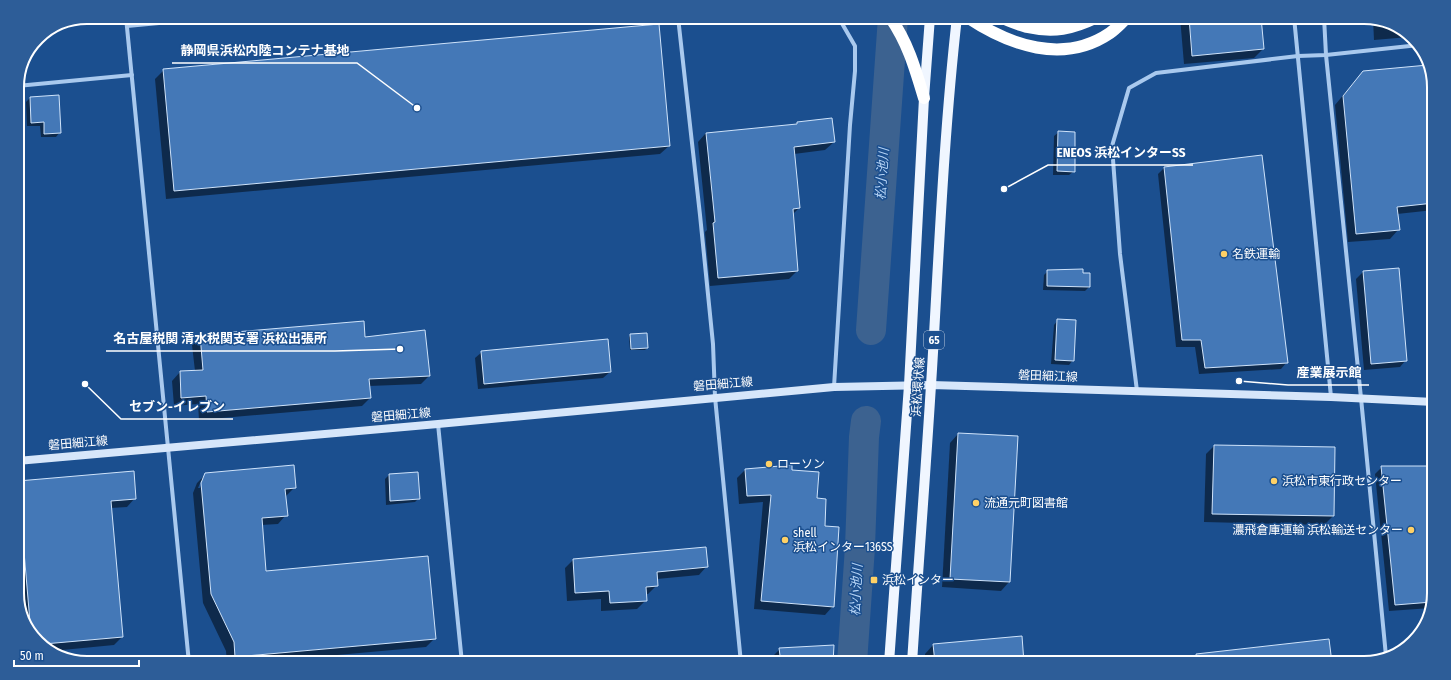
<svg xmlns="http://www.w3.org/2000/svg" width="1451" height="680" font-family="'Fira Sans Condensed','Noto Sans JP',sans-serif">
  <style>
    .shadow { fill: #0007; fill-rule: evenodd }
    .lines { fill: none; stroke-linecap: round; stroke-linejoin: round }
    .river { stroke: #3c6290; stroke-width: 30 }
    .building { fill: #4478b7; stroke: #cfe3fa }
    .street { stroke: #a9c9ee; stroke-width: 4 }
    .secondary { stroke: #d6e6fa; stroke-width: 8 }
    .primary { stroke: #f0f6ff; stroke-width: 10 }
    .highway { stroke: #fff; stroke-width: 12 }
    .poi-dot { fill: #ffd166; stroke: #1b4f8f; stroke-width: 1.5 }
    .labels { text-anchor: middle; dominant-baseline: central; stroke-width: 3; stroke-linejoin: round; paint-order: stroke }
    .shield { fill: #1b4f8f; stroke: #bbcadd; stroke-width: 1 }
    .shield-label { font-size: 11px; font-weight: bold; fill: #fff }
    .poi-label { font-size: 12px; fill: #fff; stroke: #1b4f8f; text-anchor: start }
    .street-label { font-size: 12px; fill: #fff; stroke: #1b4f8f }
    .water-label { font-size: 13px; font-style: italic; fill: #b5d3f5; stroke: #1b4f8f }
    .rim { fill: none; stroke: #fff; stroke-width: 2 }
    .leader { fill: none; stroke: #fff; stroke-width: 1.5 }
    .callout-dot { fill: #fff; stroke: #1b4f8f; stroke-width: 1.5 }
    .callout-label { font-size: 13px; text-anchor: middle; font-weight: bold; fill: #fff; stroke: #1b4f8f; stroke-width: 3; stroke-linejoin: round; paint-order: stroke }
  </style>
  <rect width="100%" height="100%" fill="#1b4f8f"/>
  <g class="shadow">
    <polygon points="1180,17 1260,17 1263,49 1254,58 1184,64"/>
    <polygon points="1373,19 1391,22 1409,37 1374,40"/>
    <polygon points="164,70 669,146 660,154 166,199 155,79"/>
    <polygon points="1355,81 1434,83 1434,210 1397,214 1398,230 1390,239 1348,242 1335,105"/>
    <polygon points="30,98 60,132 56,137 41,137 40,126 27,126 26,102"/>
    <polygon points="797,123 834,142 825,150 794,154 799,208 793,214 797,271 789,279 710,286 705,232 707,230 698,142 706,133 795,125"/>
    <polygon points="1059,132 1074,171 1069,175 1053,175 1054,136"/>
    <polygon points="1164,168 1287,362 1281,369 1199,374 1195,347 1176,347 1158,174"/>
    <polygon points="1398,269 1406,360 1400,367 1364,370 1356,279 1363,272"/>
    <polygon points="1048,271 1089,287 1085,291 1043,290 1044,275"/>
    <polygon points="1058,320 1073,360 1069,365 1051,364 1054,325"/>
    <polygon points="631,335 647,348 645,350 630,350 629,337"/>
    <polygon points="201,336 364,338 429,376 421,384 369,386 370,398 362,406 199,420 198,404 174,406 172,381 180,372 195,371 192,345"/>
    <polygon points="482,352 610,372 603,378 478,389 475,358"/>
    <polygon points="958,434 1009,582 1001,591 942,587 950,443"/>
    <polygon points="1214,446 1334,448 1333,516 1324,525 1204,522 1206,454"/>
    <polygon points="1382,467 1434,593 1431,608 1389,611 1375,474"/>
    <polygon points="745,470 791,470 824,527 833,606 825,615 754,609 763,502 739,504 737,478"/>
    <polygon points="133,472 135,498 127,507 111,508 122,637 114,645 52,651 29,632 19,604 17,579 17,482"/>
    <path d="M 206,474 L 294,488 L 286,496 L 286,515 L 278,524 L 261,525 L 265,572 L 435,638 L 426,647 L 249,663 L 227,663 L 226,651 L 203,603 L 193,493 L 197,483 ZM 201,481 L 203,481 L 200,488 L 198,488 Z"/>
    <polygon points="389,475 419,498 415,502 386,505 385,479"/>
    <polygon points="574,559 707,566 699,575 657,579 657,585 648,594 645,594 646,600 637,609 601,611 601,599 567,601 565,568"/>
    <polygon points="1329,640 1331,663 1127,663"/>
    <polygon points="933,645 1023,663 925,663 925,654"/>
    <polygon points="780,649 832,663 772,663 771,658"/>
  </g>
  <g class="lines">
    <g class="river">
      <polyline points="871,330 893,17"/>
      <polyline points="852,663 860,547 864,437 866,421"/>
    </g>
  </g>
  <g class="building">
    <polygon points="1189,17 1261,17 1264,49 1192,56"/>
    <polygon points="659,24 670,146 174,191 163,69"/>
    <polygon points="1428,65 1434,83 1434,203 1397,207 1400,230 1356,234 1343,96 1363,71"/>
    <polygon points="59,95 61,133 44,134 44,122 31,123 30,97"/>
    <polygon points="832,118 835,142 794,147 800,208 793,209 798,271 718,278 713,223 715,222 706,133 797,124 797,122"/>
    <polygon points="1058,131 1075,132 1075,172 1057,171"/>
    <polygon points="1262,155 1288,363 1205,368 1201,340 1182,340 1164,167"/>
    <polygon points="1399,268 1407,361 1371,364 1363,271"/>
    <polygon points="1083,269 1083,273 1090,273 1090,287 1047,286 1047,270"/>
    <polygon points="1057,319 1076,320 1074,361 1055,360"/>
    <polygon points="364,321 365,337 425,330 430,376 369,379 371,398 207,412 206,396 181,398 180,371 203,370 200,335"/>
    <polygon points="647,333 648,348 631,349 630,334"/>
    <polygon points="608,339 611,372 484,384 481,351"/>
    <polygon points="958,433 1018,436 1010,582 950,579"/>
    <polygon points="1214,445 1335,447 1334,516 1212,514"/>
    <polygon points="294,465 296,488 285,489 288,516 262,518 266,571 428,556 436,639 235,657 234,642 211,594 201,483 205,473"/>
    <polygon points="792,465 792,470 819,472 817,498 826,499 825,526 839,527 834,607 761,601 771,495 747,496 745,469"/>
    <polygon points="1381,466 1434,466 1434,593 1432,602 1395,605"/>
    <polygon points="134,471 136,499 111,501 123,637 44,644 31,634 18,481"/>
    <polygon points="418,472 420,499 390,501 389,474"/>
    <polygon points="706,547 708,567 657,572 658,586 646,587 647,601 610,603 609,591 575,593 573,559"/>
    <polygon points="1022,636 1024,663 935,663 933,644"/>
    <polygon points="1329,639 1332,663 1197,663 1196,654"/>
    <polygon points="834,645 833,663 781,663 779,648"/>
  </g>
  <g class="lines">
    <g class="street">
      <polyline points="126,17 189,663"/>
      <polyline points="678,17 700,215 713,344 715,397 741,663"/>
      <polyline points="1294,17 1331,397"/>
      <polyline points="1324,17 1326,55 1361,398 1386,656"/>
      <polyline points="127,26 223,17"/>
      <polyline points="17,86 132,75"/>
      <polyline points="834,387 850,125 855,71 855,46 840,20 837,17"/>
      <polyline points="1137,391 1120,254 1112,146 1129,88 1156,73 1298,56 1326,55 1419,45"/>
      <polyline points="438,424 462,663"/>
    </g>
    <polyline class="secondary" points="17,461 438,424 834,387 931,385 1331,397 1434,402"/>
    <g class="primary">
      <polyline points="889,663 909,385 924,98 930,17"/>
      <path d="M 912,663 C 919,554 928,444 934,335 C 940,229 945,123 957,17"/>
    </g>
    <g class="highway">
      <path d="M 890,17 C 908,43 915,68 924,98"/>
      <path d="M 967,17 C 1009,45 1063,65 1110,33 C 1116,29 1122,22 1128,17"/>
      <path d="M 1001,17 C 1010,22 1018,24 1027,27 C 1054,33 1072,29 1097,17"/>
    </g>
  </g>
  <g class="poi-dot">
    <circle cx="1224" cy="254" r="4"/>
    <circle cx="769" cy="464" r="4"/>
    <circle cx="1274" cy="481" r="4"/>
    <circle cx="976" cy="503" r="4"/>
    <circle cx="1411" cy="530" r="4"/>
    <circle cx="785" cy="540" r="4"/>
    <rect x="870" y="576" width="8" height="8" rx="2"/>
  </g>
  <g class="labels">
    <rect class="shield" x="924" y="331" width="20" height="18" rx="3"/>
    <g class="shield-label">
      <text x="934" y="340">65</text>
    </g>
    <g class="poi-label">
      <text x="1232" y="254">名鉄運輸</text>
      <text x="777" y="464">ローソン</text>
      <text x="1282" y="481">浜松市東行政センター</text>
      <text x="984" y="503">流通元町図書館</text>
      <text x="1403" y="530" text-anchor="end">濃飛倉庫運輸 浜松輸送センター</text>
      <text x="793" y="533">shell<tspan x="793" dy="14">浜松インター136SS</tspan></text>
      <text x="882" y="580">浜松インター</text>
    </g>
    <g class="street-label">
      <text transform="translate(1048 376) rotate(2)">磐田細江線</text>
      <text transform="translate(723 384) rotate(-5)">磐田細江線</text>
      <text transform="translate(918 387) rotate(-86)">浜松環状線</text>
      <text transform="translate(401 415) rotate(-5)">磐田細江線</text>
      <text transform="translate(78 443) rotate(-5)">磐田細江線</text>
    </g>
    <g class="water-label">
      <text transform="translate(882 174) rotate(-86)">松小池川</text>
      <text transform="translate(856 590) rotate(-87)">松小池川</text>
    </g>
  </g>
  <path d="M0 0H1451V680H0ZM87 24H1364A63 63 0 0 1 1427 87V593A63 63 0 0 1 1364 656H87A63 63 0 0 1 24 593V87A63 63 0 0 1 87 24Z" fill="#2d5d98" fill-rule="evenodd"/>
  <path class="rim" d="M87 24H1364A63 63 0 0 1 1427 87V593A63 63 0 0 1 1364 656H87A63 63 0 0 1 24 593V87A63 63 0 0 1 87 24Z"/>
  <path class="leader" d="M417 108L357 63H172M1004 189L1048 165H1193M400 349L335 351H106M1239 381L1288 385H1369M85 384L121 419H233"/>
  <g class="callout-dot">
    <circle cx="417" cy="108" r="4"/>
    <circle cx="1004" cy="189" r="4"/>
    <circle cx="400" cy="349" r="4"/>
    <circle cx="1239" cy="381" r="4"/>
    <circle cx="85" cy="384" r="4"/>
  </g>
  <g class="callout-label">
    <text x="265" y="55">静岡県浜松内陸コンテナ基地</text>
    <text x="1121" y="157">ENEOS 浜松インターSS</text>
    <text x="220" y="343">名古屋税関 清水税関支署 浜松出張所</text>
    <text x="1329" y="377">産業展示館</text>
    <text x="177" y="411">セブン-イレブン</text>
  </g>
  <path d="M14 660v6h125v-6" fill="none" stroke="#ffffff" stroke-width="2"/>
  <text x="20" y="660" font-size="12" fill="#ffffff" stroke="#1b4f8f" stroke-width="3" paint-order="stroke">50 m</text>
</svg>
